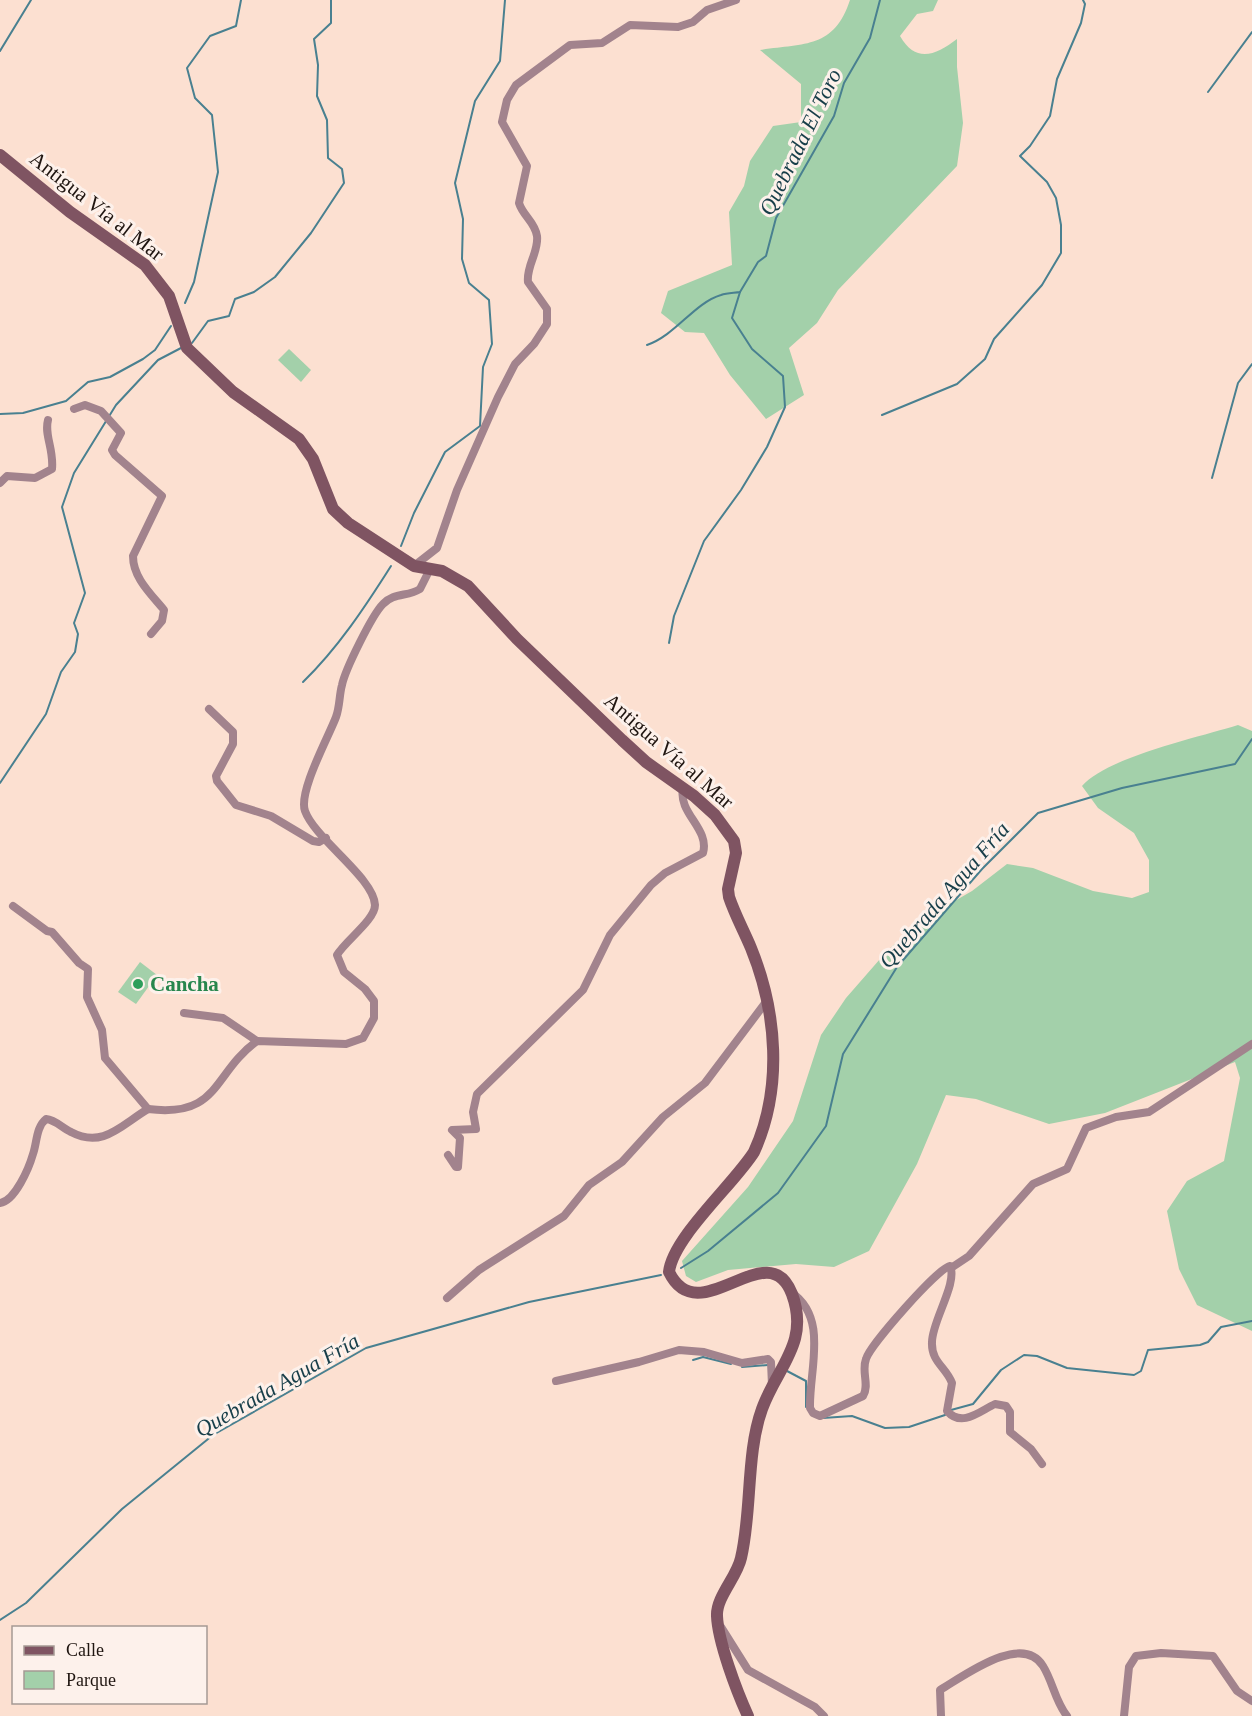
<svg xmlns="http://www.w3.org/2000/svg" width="1252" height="1716" font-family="Georgia,serif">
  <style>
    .green { fill: #a3d0aa }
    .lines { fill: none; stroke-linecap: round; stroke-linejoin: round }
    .stream { stroke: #498090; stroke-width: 2 }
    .street { stroke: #a2838d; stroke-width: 8 }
    .secondary { stroke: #7f5462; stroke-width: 12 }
    .leisure-dot { fill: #2e9e5b; stroke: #fdf1eb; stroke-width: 2 }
    .labels { text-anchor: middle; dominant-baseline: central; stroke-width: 6; stroke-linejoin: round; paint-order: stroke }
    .street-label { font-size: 21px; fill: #201611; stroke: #fdf1eb }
    .leisure-label { font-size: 21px; font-weight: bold; fill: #27864d; stroke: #fdf1eb; text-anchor: start }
    .water-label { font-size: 22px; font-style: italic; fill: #173e49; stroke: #fdf1eb }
  </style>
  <rect width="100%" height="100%" fill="#fce0d1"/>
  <g class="green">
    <path d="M 850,0 L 938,0 L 933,11 L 917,14 L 900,36 C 916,64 936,55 957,39 L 957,67 L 963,123 L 957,166 L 838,290 L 817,323 L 789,348 L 804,395 L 766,419 L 730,375 L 704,333 L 685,332 L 661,313 L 668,291 L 732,265 L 729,212 L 744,186 L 750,161 L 773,126 L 801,122 L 801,84 L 760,50 C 804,43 834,49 850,0 Z"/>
    <polygon points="289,349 311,370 301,382 278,360"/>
    <path d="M 1238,725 L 1252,731 L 1252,1331 L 1197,1305 L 1179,1269 L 1167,1211 L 1187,1181 L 1224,1161 L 1240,1078 L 1235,1062 L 1105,1113 L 1049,1124 L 976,1099 L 946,1095 L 917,1164 L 869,1251 L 834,1267 L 796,1264 L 728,1270 L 696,1282 L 686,1276 L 682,1261 L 748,1187 L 793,1121 L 821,1035 L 846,998 L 887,951 L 920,921 L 972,891 L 1007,864 L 1033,868 L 1093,891 L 1132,898 L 1149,892 L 1149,860 L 1134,833 L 1098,808 L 1082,786 C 1107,757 1200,737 1238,725 Z"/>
    <polygon points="140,962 157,975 136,1004 118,992"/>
  </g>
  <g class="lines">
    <g class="stream">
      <polyline points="0,51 31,0"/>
      <polyline points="1208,92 1252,32"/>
      <polyline points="185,303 194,282 218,172 212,115 195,98 187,68 210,36 236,26 241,0"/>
      <polyline points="192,343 208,321 229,316 235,299 254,292 275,277 311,233 344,183 342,169 328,158 327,120 317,96 318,65 314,39 331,23 331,0"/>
      <path d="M 647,345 C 676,335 694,303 721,295 C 727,293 734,293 740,292 L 758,262 L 766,256 L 776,218 L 834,116 L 844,83 L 870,38 L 880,0"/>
      <polyline points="0,414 23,413 66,401 88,382 110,377 143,359 155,350 171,326"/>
      <polyline points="882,415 957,384 985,359 994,339 1042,285 1061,253 1061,225 1056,198 1047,182 1020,156 1030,146 1050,116 1057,79 1081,23 1085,4 1083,0"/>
      <polyline points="1212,478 1238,383 1252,364"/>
      <polyline points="401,546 414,513 445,452 480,426 483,367 492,344 489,300 469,283 462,259 463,219 455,183 475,101 500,61 505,0"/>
      <polyline points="669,643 674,616 704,541 741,490 767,447 785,407 783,376 752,349 732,318 740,292"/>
      <path d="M 303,682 C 338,648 365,607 391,566"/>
      <polyline points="0,783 46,714 61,672 75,652 78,634 74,623 85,593 62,507 74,473 116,405 158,360 181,348"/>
      <polyline points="681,1268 708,1251 778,1193 826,1126 843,1054 897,967 982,869 1038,813 1122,788 1235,764 1252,739"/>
      <polyline points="693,1360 703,1357 731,1364"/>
      <polyline points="742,1367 768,1365"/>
      <polyline points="787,1371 806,1381 806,1407"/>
      <polyline points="951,1410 973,1404 1001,1370 1024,1355 1037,1356 1067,1368 1134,1375 1141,1371 1148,1350 1200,1345 1208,1342 1221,1327 1252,1321"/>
      <polyline points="823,1418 852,1416 885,1428 909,1427 945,1415"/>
      <polyline points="0,1620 26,1603 122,1509 213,1435 366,1348 529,1302 661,1275"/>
    </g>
    <g class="street">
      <path d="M 74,409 L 85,405 L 101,411 L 121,433 L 112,450 L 115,455 L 162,496 L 133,556 C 133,578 151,594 164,610 L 162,621 L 151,634"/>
      <path d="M 0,483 L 7,476 L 35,478 L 52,469 C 54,449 44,435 48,420"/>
      <path d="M 414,566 L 437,548 L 457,490 L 498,397 L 515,364 L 534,344 L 547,324 L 547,309 L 528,282 C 526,266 539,252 537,236 C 535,222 523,216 519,203 L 527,166 L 502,122 L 507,100 L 516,85 L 570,45 L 602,43 L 630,25 L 678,27 L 693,22 L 707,10 L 736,0"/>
      <polyline points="209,709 233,732 233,744 216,776 217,781 236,805 271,816 313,841 319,842 326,838"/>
      <polyline points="13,906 47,931 52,932 79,963 88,969 87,997 102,1030 105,1058 148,1109"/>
      <polyline points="184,1013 223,1018 257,1041"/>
      <path d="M 448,1155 L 456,1167 L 458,1167 L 460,1138 L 452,1130 L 476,1129 L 473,1112 L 477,1094 L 583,990 L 610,935 L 651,885 L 665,873 L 703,853 C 710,829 678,813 683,789"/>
      <path d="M 0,1203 C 15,1201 29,1168 33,1154 C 37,1143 36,1127 46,1119 C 56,1120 62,1128 71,1132 C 103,1149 121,1125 148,1109 C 220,1118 212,1074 257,1041 L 346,1044 L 363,1038 L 374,1018 L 374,1001 L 365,989 L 344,972 L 337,955 C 345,941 375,920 375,905 C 374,878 315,839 305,811 C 298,792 329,736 336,717 C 340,706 339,696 342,685 C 345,670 372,615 383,604 C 394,592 408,597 420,589 L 430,569"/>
      <polyline points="951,1268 969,1256 1033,1184 1067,1169 1086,1128 1116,1117 1149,1112 1252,1044"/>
      <path d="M 791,1292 C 829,1318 809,1369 810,1408 L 813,1413 L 820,1416 L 863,1396 C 870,1385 861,1372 866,1359 C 870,1345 938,1268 950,1266 C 958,1283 932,1321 932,1342 C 931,1362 946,1367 952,1383 L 947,1411 C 962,1428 980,1411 995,1404 L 1006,1406 L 1010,1412 L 1010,1432 L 1031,1449 L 1042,1464"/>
      <polyline points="447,1298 479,1270 564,1216 589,1185 622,1162 663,1117 705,1083 766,1002"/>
      <polyline points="556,1381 639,1362 679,1350 704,1352 742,1363 768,1359 771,1362 772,1385"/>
      <polyline points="721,1627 748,1670 815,1707 824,1716"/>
      <path d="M 941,1716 L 940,1690 C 964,1676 1022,1632 1043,1666 C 1053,1682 1055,1701 1067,1716"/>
      <polyline points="1124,1716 1129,1667 1136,1656 1161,1653 1213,1656 1237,1691 1252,1701"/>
    </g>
    <path class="secondary" d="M 0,155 L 70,212 L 145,265 L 169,296 L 187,348 L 233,392 L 299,439 L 313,459 L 333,509 L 348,523 L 414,566 L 442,571 L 468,586 L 517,639 L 622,740 L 646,762 L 694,796 L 715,815 L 734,841 L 736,853 L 728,889 L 729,897 C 735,915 744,931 751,948 C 777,1012 783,1088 754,1152 C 734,1184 673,1237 669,1272 C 699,1334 768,1231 792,1294 C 810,1343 777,1367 762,1409 C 746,1453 752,1512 741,1558 C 737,1577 716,1597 717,1616 C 718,1642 737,1692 748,1716"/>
  </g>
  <circle class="leisure-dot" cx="138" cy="984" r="6"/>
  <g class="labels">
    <g class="street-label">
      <text transform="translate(97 206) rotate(38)">Antigua Vía al Mar</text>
      <text transform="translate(669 751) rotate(41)">Antigua Vía al Mar</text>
    </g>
    <g class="leisure-label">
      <text x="150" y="984">Cancha</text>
    </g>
    <g class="water-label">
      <text transform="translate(800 142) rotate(-64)">Quebrada El Toro</text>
      <text transform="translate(944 895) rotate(-49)">Quebrada Agua Fría</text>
      <text transform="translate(277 1385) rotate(-30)">Quebrada Agua Fría</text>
    </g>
  </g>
  <rect x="12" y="1626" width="195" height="78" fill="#fdf1eb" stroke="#a59994" stroke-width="1.5"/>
  <rect x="24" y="1646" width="30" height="9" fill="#7f5462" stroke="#a59994" stroke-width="1.5"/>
  <text x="66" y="1656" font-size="18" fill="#201611">Calle</text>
  <rect x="24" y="1671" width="30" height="18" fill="#a3d0aa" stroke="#a59994" stroke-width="1.5"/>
  <text x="66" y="1686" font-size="18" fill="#201611">Parque</text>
</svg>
